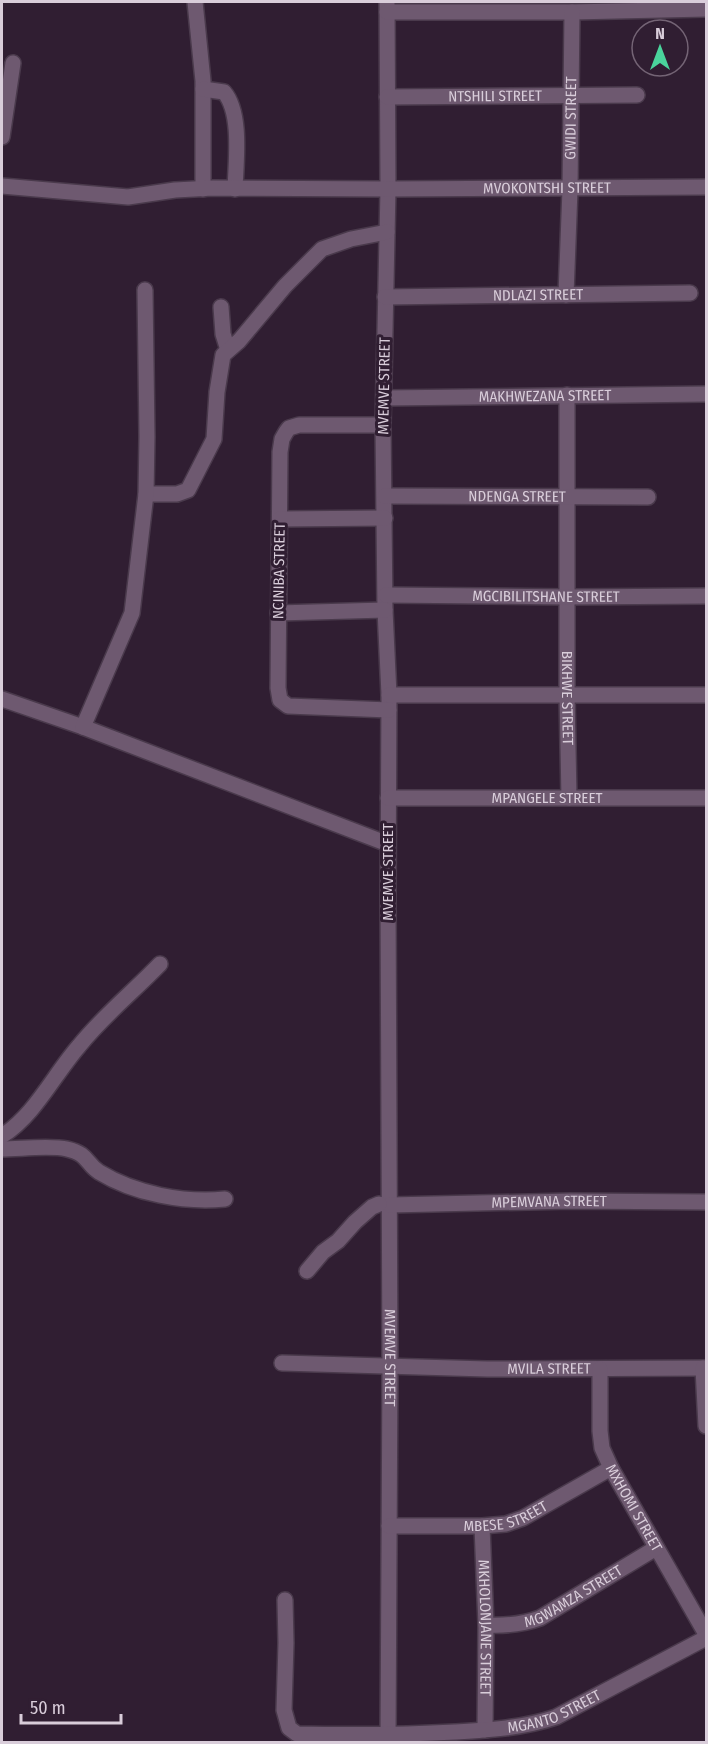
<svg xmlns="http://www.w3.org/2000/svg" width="708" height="1744" font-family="'Fira Sans Condensed',sans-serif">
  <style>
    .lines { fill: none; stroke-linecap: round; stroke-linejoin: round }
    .minor-casing { stroke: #4a3a4c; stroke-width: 18 }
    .minor { stroke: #6e5970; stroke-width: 15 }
    .labels { text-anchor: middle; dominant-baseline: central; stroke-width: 6; stroke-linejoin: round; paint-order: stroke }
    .street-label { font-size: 15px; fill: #d9cdda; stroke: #301e32 }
  </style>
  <rect width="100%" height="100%" fill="#301e32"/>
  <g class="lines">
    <g class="minor-casing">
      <g id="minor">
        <polyline points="195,2 203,81 203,189"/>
        <path id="s1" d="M 387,2 L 388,189 L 383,425 L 385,610 L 389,695 L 388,896 L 390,1367 L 388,1742"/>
        <polyline points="387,12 572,12 706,9"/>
        <path d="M 203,89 L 224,92 C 242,113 236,161 235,189"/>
        <path id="s2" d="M 387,97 L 637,95"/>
        <polyline points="2,137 13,63"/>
        <path id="s3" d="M 2,186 L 128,197 L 175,190 L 213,188 L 388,189 L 706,187"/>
        <path id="s4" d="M 566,295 L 570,189 L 572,12"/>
        <path id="s5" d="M 385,297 L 690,293"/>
        <polyline points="221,307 223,334 228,350"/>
        <path id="s6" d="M 567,395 L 567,696 L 569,798"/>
        <path id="s7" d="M 385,398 L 706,394"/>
        <polyline points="383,425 299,425 289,428 286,432 282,439 280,452 278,688 280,700 288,706 389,710"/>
        <polyline points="146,494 177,494 188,490 214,439 217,392 223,355 239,341 285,286 322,249 351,239 387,232"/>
        <path id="s8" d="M 385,496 L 648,497"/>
        <polyline points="280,519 385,518"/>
        <path id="s9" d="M 386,595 L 567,597 L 706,596"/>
        <polyline points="278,613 385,610"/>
        <polyline points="389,695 706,695"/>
        <polyline points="2,699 83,727 388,844"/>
        <polyline points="83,727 132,613 146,494 147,437 145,290"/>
        <path id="s10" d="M 388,798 L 706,798"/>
        <path d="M 2,1136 C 35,1115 53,1076 79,1046 C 103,1016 133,992 160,964"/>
        <path d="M 2,1149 C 20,1149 50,1145 67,1149 C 89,1154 86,1164 99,1172 C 135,1194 184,1203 225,1199"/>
        <path id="s11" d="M 390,1205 L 570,1201 L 706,1202"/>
        <polyline points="307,1271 323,1252 338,1241 355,1222 372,1207 379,1204"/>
        <path id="s12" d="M 282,1363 L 487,1369 L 706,1368"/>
        <polyline points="703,1368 706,1426"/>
        <path id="s13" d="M 600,1369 L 600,1431 L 602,1448 L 611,1468 L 706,1634"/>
        <path id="s14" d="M 389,1526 L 482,1526 L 506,1524 L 523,1518 L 611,1468"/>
        <path id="s15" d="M 482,1526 L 486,1625 L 485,1730"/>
        <path id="s16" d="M 285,1600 L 286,1643 L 284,1710 L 289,1728 L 297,1734 C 350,1735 402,1735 455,1732 C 489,1730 524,1728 556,1717 L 706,1638"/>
        <path id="s17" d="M 486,1625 C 505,1626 521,1625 540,1618 L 656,1548"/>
      </g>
    </g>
    <use href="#minor" class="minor"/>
  </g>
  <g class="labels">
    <g class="street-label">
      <text stroke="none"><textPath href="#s2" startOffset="108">NTSHILI STREET</textPath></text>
      <text stroke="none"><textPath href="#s4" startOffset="177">GWIDI STREET</textPath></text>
      <text stroke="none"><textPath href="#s3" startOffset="546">MVOKONTSHI STREET</textPath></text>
      <text stroke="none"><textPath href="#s5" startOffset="153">NDLAZI STREET</textPath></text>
      <text transform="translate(384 386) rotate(-89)">MVEMVE STREET</text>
      <text stroke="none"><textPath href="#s7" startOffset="160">MAKHWEZANA STREET</textPath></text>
      <text stroke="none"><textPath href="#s8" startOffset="132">NDENGA STREET</textPath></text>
      <text transform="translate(279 571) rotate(-89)">NCINIBA STREET</text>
      <text stroke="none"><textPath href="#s9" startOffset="160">MGCIBILITSHANE STREET</textPath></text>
      <text stroke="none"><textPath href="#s6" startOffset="303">BIKHWE STREET</textPath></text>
      <text stroke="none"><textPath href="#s10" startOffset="159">MPANGELE STREET</textPath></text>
      <text transform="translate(388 872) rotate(-90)">MVEMVE STREET</text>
      <text stroke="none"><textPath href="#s11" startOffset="159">MPEMVANA STREET</textPath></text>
      <text stroke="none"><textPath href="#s1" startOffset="1356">MVEMVE STREET</textPath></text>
      <text stroke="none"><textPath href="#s12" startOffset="267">MVILA STREET</textPath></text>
      <text stroke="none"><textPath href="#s13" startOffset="147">MXHOMI STREET</textPath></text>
      <text stroke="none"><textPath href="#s14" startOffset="118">MBESE STREET</textPath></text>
      <text stroke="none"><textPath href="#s17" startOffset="94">MGWAMZA STREET</textPath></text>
      <text stroke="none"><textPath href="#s15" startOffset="102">MKHOLONJANE STREET</textPath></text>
      <text stroke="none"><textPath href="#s16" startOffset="399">MGANTO STREET</textPath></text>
    </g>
  </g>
  <rect width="708" height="1744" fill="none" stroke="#d9cdda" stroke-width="6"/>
  <g transform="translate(660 48)"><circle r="28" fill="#301e32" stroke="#746475" stroke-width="1.5"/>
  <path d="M0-4.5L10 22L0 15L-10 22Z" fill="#4ad49c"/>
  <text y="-9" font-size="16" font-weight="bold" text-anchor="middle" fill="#d9cdda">N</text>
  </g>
  <path d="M21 1714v9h100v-9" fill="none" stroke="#d9cdda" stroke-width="3"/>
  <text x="30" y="1714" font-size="18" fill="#d9cdda" stroke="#301e32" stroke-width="4.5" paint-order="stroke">50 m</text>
</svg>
